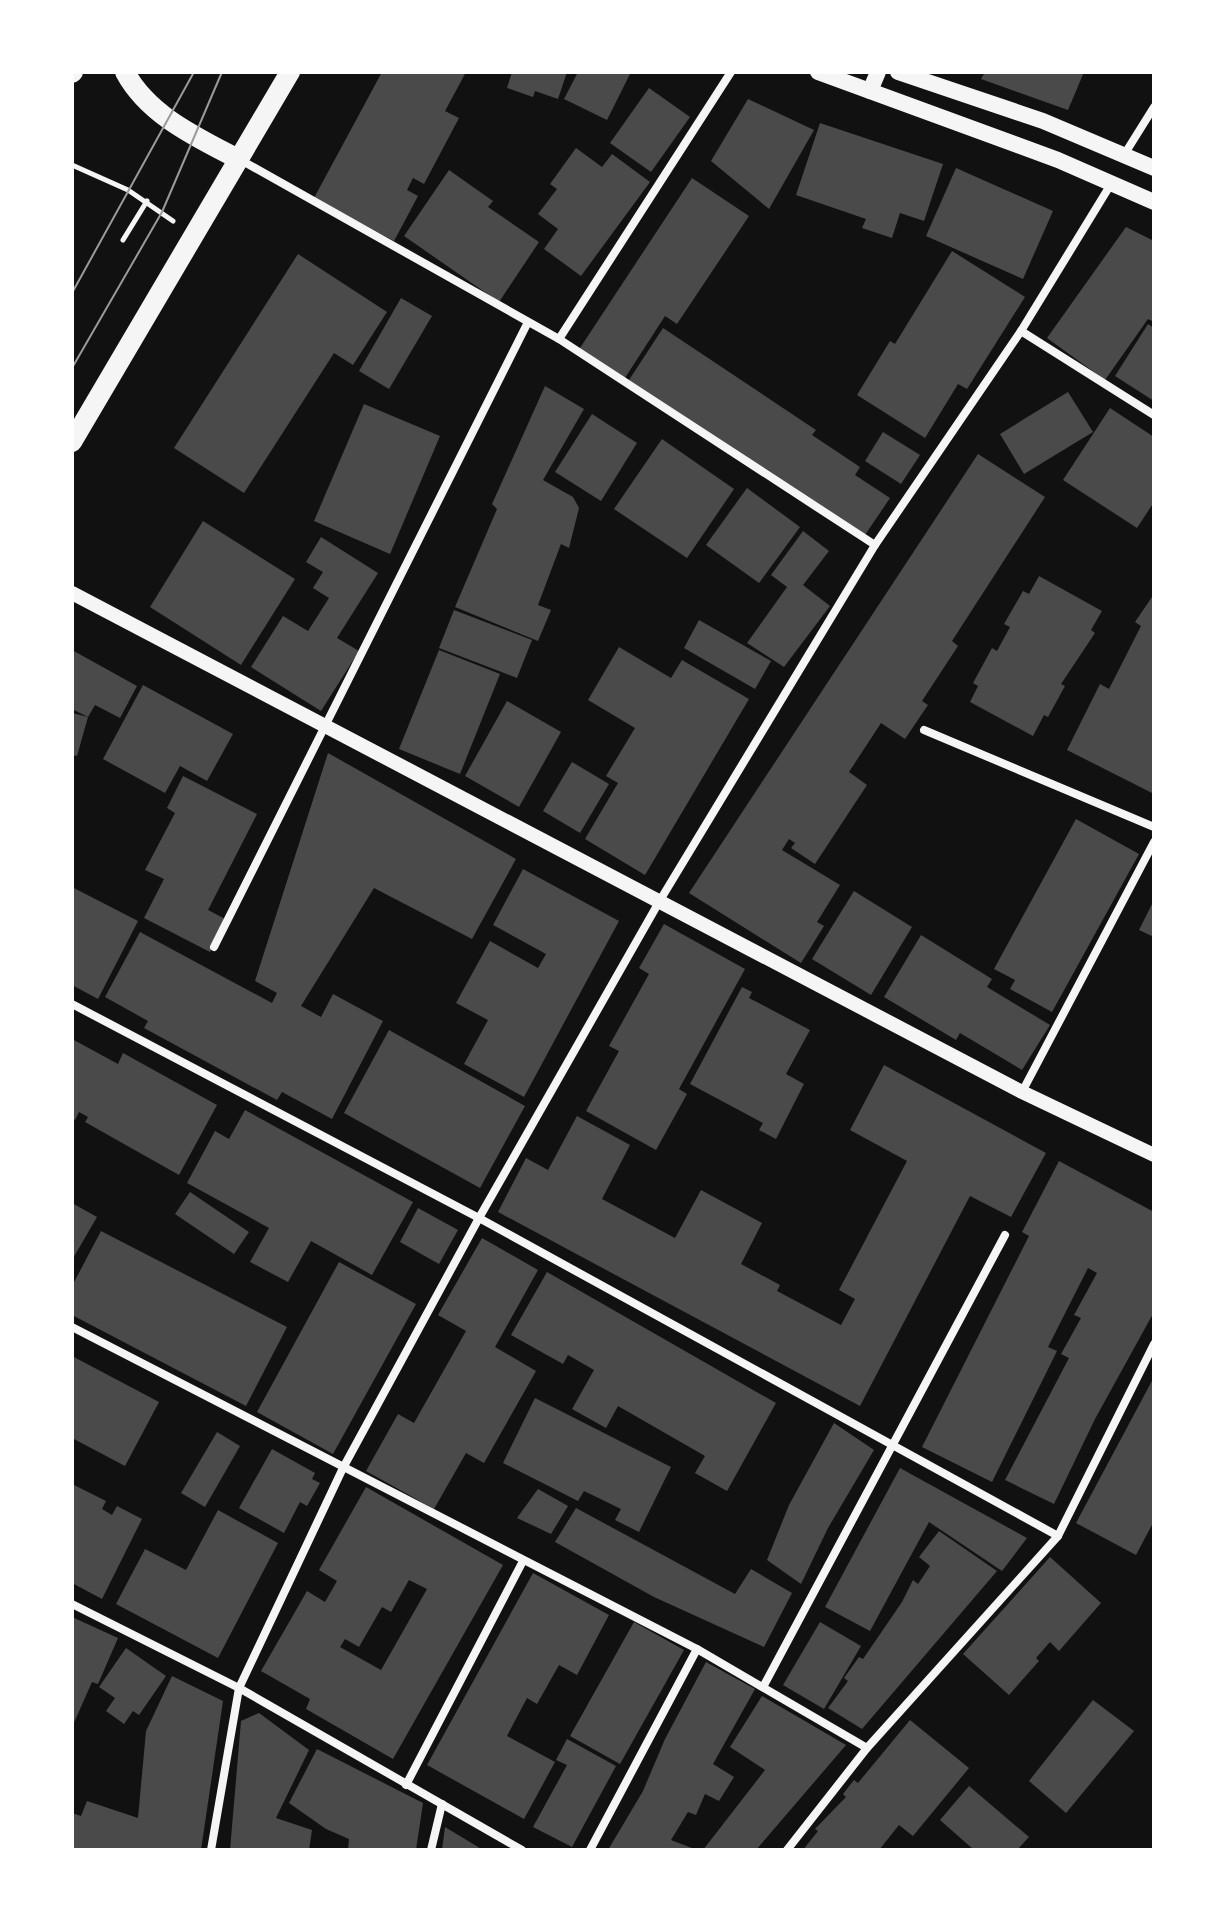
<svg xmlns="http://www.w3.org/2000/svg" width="1226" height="1922" font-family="'DejaVu Sans',sans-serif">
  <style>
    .building { fill: #4a4a4a; fill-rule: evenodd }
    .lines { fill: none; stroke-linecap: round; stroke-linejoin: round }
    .path { stroke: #f5f5f5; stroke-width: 5 }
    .minor { stroke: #f5f5f5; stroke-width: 8 }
    .tertiary { stroke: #f5f5f5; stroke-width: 14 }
    .secondary { stroke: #f5f5f5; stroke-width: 16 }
    .primary { stroke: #f5f5f5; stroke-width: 20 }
    .tram { stroke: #9a9a9a; stroke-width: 2 }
  </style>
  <rect width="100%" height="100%" fill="#111"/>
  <g class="building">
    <polygon points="382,72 466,72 445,111 459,118 424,184 413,178 407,190 418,196 394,241 314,198"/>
    <polygon points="512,72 567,72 558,99 535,91 533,97 507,88"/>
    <polygon points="578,72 631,72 607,120 564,99"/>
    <polygon points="985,72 1084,72 1068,110 981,79"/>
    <polygon points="649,88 690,117 651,172 610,143"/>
    <polygon points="748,99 814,130 769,209 711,161"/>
    <polygon points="820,123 943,164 924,221 900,213 892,238 862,228 866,219 796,195"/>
    <polygon points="576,148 602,167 612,154 650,182 581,276 544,249 558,229 538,214 557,189 550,184"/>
    <polygon points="956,168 1053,211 1023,279 926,236"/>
    <polygon points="449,170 493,201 488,207 539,242 499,302 404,236"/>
    <polygon points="692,178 749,216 677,324 665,316 623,381 578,351"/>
    <polygon points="1126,227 1154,241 1154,322 1148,319 1105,380 1047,338"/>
    <polygon points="952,251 1025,297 967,389 958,384 925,438 857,395 890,341 895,344"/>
    <polygon points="298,254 387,312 353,365 334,353 244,493 174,448"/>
    <polygon points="401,298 432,316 389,389 359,371"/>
    <polygon points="1148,324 1154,328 1154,401 1115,376"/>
    <polygon points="663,328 816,430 812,435 860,467 855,475 890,498 865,535 629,380"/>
    <polygon points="545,386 584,409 543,480 573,497 579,508 569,548 561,544 538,605 551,610 538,641 455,607 497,509 492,504"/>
    <polygon points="1068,392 1093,432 1024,474 1000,434"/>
    <polygon points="364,404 440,436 390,554 314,521"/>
    <polygon points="1110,408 1154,437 1154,502 1137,528 1063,480"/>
    <polygon points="592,414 637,443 601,501 555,472"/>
    <polygon points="883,432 920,455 901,484 865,461"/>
    <polygon points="662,439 734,489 687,558 614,509"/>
    <polygon points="978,454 1045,497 952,641 958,646 922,701 928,705 905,739 881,723 849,772 867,785 815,864 791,848 795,843 789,839 782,850 840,885 817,922 824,926 801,963 689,893"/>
    <polygon points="747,488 800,527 759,583 706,545"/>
    <polygon points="203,521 295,579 241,665 150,607"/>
    <polygon points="803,531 829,551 803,585 830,606 784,667 747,643 787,587 771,575"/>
    <polygon points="321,537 378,573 337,638 359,651 321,711 251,667 283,616 308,631 329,598 313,588 323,572 306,562"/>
    <polygon points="1039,576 1102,611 1091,630 1095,633 1061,684 1065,686 1048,717 1044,715 1033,736 970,702 978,686 973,683 992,648 997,651 1010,627 1004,624 1023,591 1029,594"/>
    <polygon points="1154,594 1154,794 1067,750 1100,684 1109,689 1141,626 1135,622"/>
    <polygon points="454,610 532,640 517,678 439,648"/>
    <polygon points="699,620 771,661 755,689 684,648"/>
    <polygon points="619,647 671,678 682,660 749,699 645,875 585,839 618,783 606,776 635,728 588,700"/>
    <polygon points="72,650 137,686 120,718 95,705 88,717 72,709"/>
    <polygon points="439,650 500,674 460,774 399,749"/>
    <polygon points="143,685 233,734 207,781 180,766 165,793 103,759"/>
    <polygon points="507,701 561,732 519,807 465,776"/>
    <polygon points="72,713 88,717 77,756 72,755"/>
    <polygon points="328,753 516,859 472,939 374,888 301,1006 321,1017 333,994 383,1021 332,1119 282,1092 277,1100 144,1028 148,1021 105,997 140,932 272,1003 277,993 255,981"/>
    <polygon points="572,762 609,784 580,833 543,811"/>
    <polygon points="183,776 257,814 208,910 227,920 210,952 144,918 164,879 145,870 175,813 167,808"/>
    <polygon points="1076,819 1139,854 1052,1012 1010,989 1015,980 994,969"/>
    <polygon points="523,869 619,921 524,1097 464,1064 488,1020 456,1003 490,941 538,968 546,954 493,925"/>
    <polygon points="72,887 138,921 98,999 72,985"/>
    <polygon points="854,891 912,927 871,995 812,959"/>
    <polygon points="1154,900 1154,937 1139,930"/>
    <polygon points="664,924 745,969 679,1089 687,1094 656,1150 586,1111 619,1051 609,1046 649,974 639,968"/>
    <polygon points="921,935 992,979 987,987 1050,1025 1022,1070 960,1033 956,1040 884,997"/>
    <polygon points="742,987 752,992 749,998 810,1030 786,1074 804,1084 776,1139 759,1130 763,1123 690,1084"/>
    <polygon points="389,1030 525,1106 480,1188 344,1113"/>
    <polygon points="72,1039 118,1064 123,1053 217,1105 179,1175 85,1122 88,1117 79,1112 75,1120 72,1118"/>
    <polygon points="884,1065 1046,1153 1011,1217 970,1196 860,1406 498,1212 526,1158 548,1170 577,1116 630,1145 602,1199 675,1238 701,1190 762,1223 741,1264 780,1285 777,1291 841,1325 855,1299 839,1290 907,1161 850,1130"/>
    <polygon points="245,1110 413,1202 372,1275 311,1241 288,1282 250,1262 269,1228 187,1183 215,1131 229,1139"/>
    <polygon points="1059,1161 1154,1212 1154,1312 1095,1419 1054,1504 1005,1480 1069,1358 1061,1354 1081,1318 1074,1315 1097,1273 1088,1268 1048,1347 1057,1351 992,1482 922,1447 1029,1236 1022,1232"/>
    <polygon points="190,1192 249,1232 234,1254 175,1214"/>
    <polygon points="72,1203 97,1217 72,1260"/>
    <polygon points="418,1208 458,1230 439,1264 400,1242"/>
    <polygon points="101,1231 287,1327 246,1406 72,1315 72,1286"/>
    <polygon points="482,1238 538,1270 495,1347 536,1371 484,1463 466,1453 434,1509 366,1471 398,1414 414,1423 466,1331 438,1315"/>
    <polygon points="339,1262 416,1304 333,1454 257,1412"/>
    <polygon points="547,1272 776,1403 727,1491 695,1473 705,1456 618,1406 606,1428 572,1409 594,1370 568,1355 563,1364 511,1335"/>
    <polygon points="72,1356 159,1402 125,1466 72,1438"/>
    <polygon points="1154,1377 1154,1521 1136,1555 1076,1523"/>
    <polygon points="535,1398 671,1467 639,1532 615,1520 621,1509 584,1491 578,1501 503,1463"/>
    <polygon points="834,1423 874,1450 828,1528 801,1584 767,1560 789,1505"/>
    <polygon points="217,1432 240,1446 205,1507 181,1493"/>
    <polygon points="272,1449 315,1473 312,1479 320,1483 307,1506 300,1502 284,1533 239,1508"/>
    <polygon points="900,1468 1027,1538 1002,1571 929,1522 870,1631 825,1607"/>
    <polygon points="72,1484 106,1501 102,1509 112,1515 117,1506 142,1519 102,1599 72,1583"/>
    <path d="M 366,1487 L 503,1565 L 393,1759 L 306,1709 L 310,1699 L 261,1671 L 307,1591 L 325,1602 L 337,1581 L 319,1570 ZM 409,1580 L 427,1589 L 381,1670 L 340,1647 L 345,1639 L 359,1647 L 382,1607 L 391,1612 Z"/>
    <polygon points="538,1489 568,1506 551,1534 517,1518"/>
    <polygon points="576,1508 735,1594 751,1569 792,1593 764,1647 654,1597 555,1542"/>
    <polygon points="218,1510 278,1543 218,1658 116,1604 145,1549 186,1570"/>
    <polygon points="939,1531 997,1571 862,1729 828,1708 848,1681 844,1678 859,1657 863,1659 902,1602 913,1580 918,1584 930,1566 919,1557"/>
    <polygon points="1050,1557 1101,1603 1059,1651 1050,1642 1036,1658 1039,1661 1009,1695 963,1654"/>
    <polygon points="533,1573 609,1615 577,1675 559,1665 537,1704 527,1698 507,1736 555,1762 524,1819 427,1765"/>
    <polygon points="72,1617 118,1638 98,1684 92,1682 72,1727"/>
    <polygon points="634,1622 684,1650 620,1764 570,1736"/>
    <polygon points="820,1622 861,1646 824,1709 783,1685"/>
    <polygon points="126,1648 166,1676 139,1715 133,1711 124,1724 106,1711 115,1698 99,1687"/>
    <polygon points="706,1662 755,1689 713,1764 734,1777 719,1801 705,1794 696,1815 688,1812 671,1840 697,1850 608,1850 643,1791 665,1739"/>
    <polygon points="172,1676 223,1701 201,1850 72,1850 72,1813 81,1816 87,1801 138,1818 146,1731"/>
    <polygon points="762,1696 846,1745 756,1850 703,1850 765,1770 730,1747"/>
    <polygon points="1093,1700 1134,1731 1066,1813 1029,1781"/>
    <polygon points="259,1713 309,1750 276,1818 312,1830 309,1850 230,1850 241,1721"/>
    <polygon points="910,1720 969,1768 913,1836 899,1825 879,1850 803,1850 818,1831 815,1829 846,1797 843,1794 854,1780 858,1783"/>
    <polygon points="567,1739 616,1766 572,1847 533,1827 567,1765 556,1760"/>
    <polygon points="317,1749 423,1803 416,1850 348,1850 349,1839 326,1829 289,1803"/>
    <polygon points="969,1786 1029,1837 1017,1850 974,1850 940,1820"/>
    <polygon points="445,1827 483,1850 442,1850"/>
  </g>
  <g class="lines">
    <g class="path">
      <polyline points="72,165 128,190 173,221"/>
      <polyline points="123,240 147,201"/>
    </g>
    <g class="minor">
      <polyline points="1124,155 1154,107"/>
      <polyline points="239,159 559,339 875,545"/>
      <polyline points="1021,331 1154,415"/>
      <polyline points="559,339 731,72"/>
      <polyline points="924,730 1154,827"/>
      <polyline points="214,947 527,324"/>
      <polyline points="72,1004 479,1218 1058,1536"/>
      <polyline points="1022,1092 1154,842"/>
      <polyline points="72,1327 697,1649 867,1748"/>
      <polyline points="72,1604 239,1688 522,1850"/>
      <polyline points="763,1687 1005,1235"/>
      <polyline points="406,1785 523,1561"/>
      <polyline points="211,1850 239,1688 343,1468 479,1218 659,902 875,545 1021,331 1111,184"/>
      <polyline points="431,1850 442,1804"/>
      <polyline points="590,1850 697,1649"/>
      <polyline points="787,1850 867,1748 1058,1536 1154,1344"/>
    </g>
    <polyline class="tertiary" points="72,593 1022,1092 1154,1155"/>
    <g class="secondary">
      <polyline points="818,72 1058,160 1154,202"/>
      <polyline points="898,72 1043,121 1154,168"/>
      <polyline points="870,91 878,72"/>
    </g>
    <g class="primary">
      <path d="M 125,72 C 148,115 196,137 238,159"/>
      <polyline points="72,73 73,72"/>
      <polyline points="72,442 290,72"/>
    </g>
    <g class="tram">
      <polyline points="72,293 194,72"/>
      <polyline points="72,368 162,212 222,72"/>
    </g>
  </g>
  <rect width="1226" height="1922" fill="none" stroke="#ffffff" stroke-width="148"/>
</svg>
